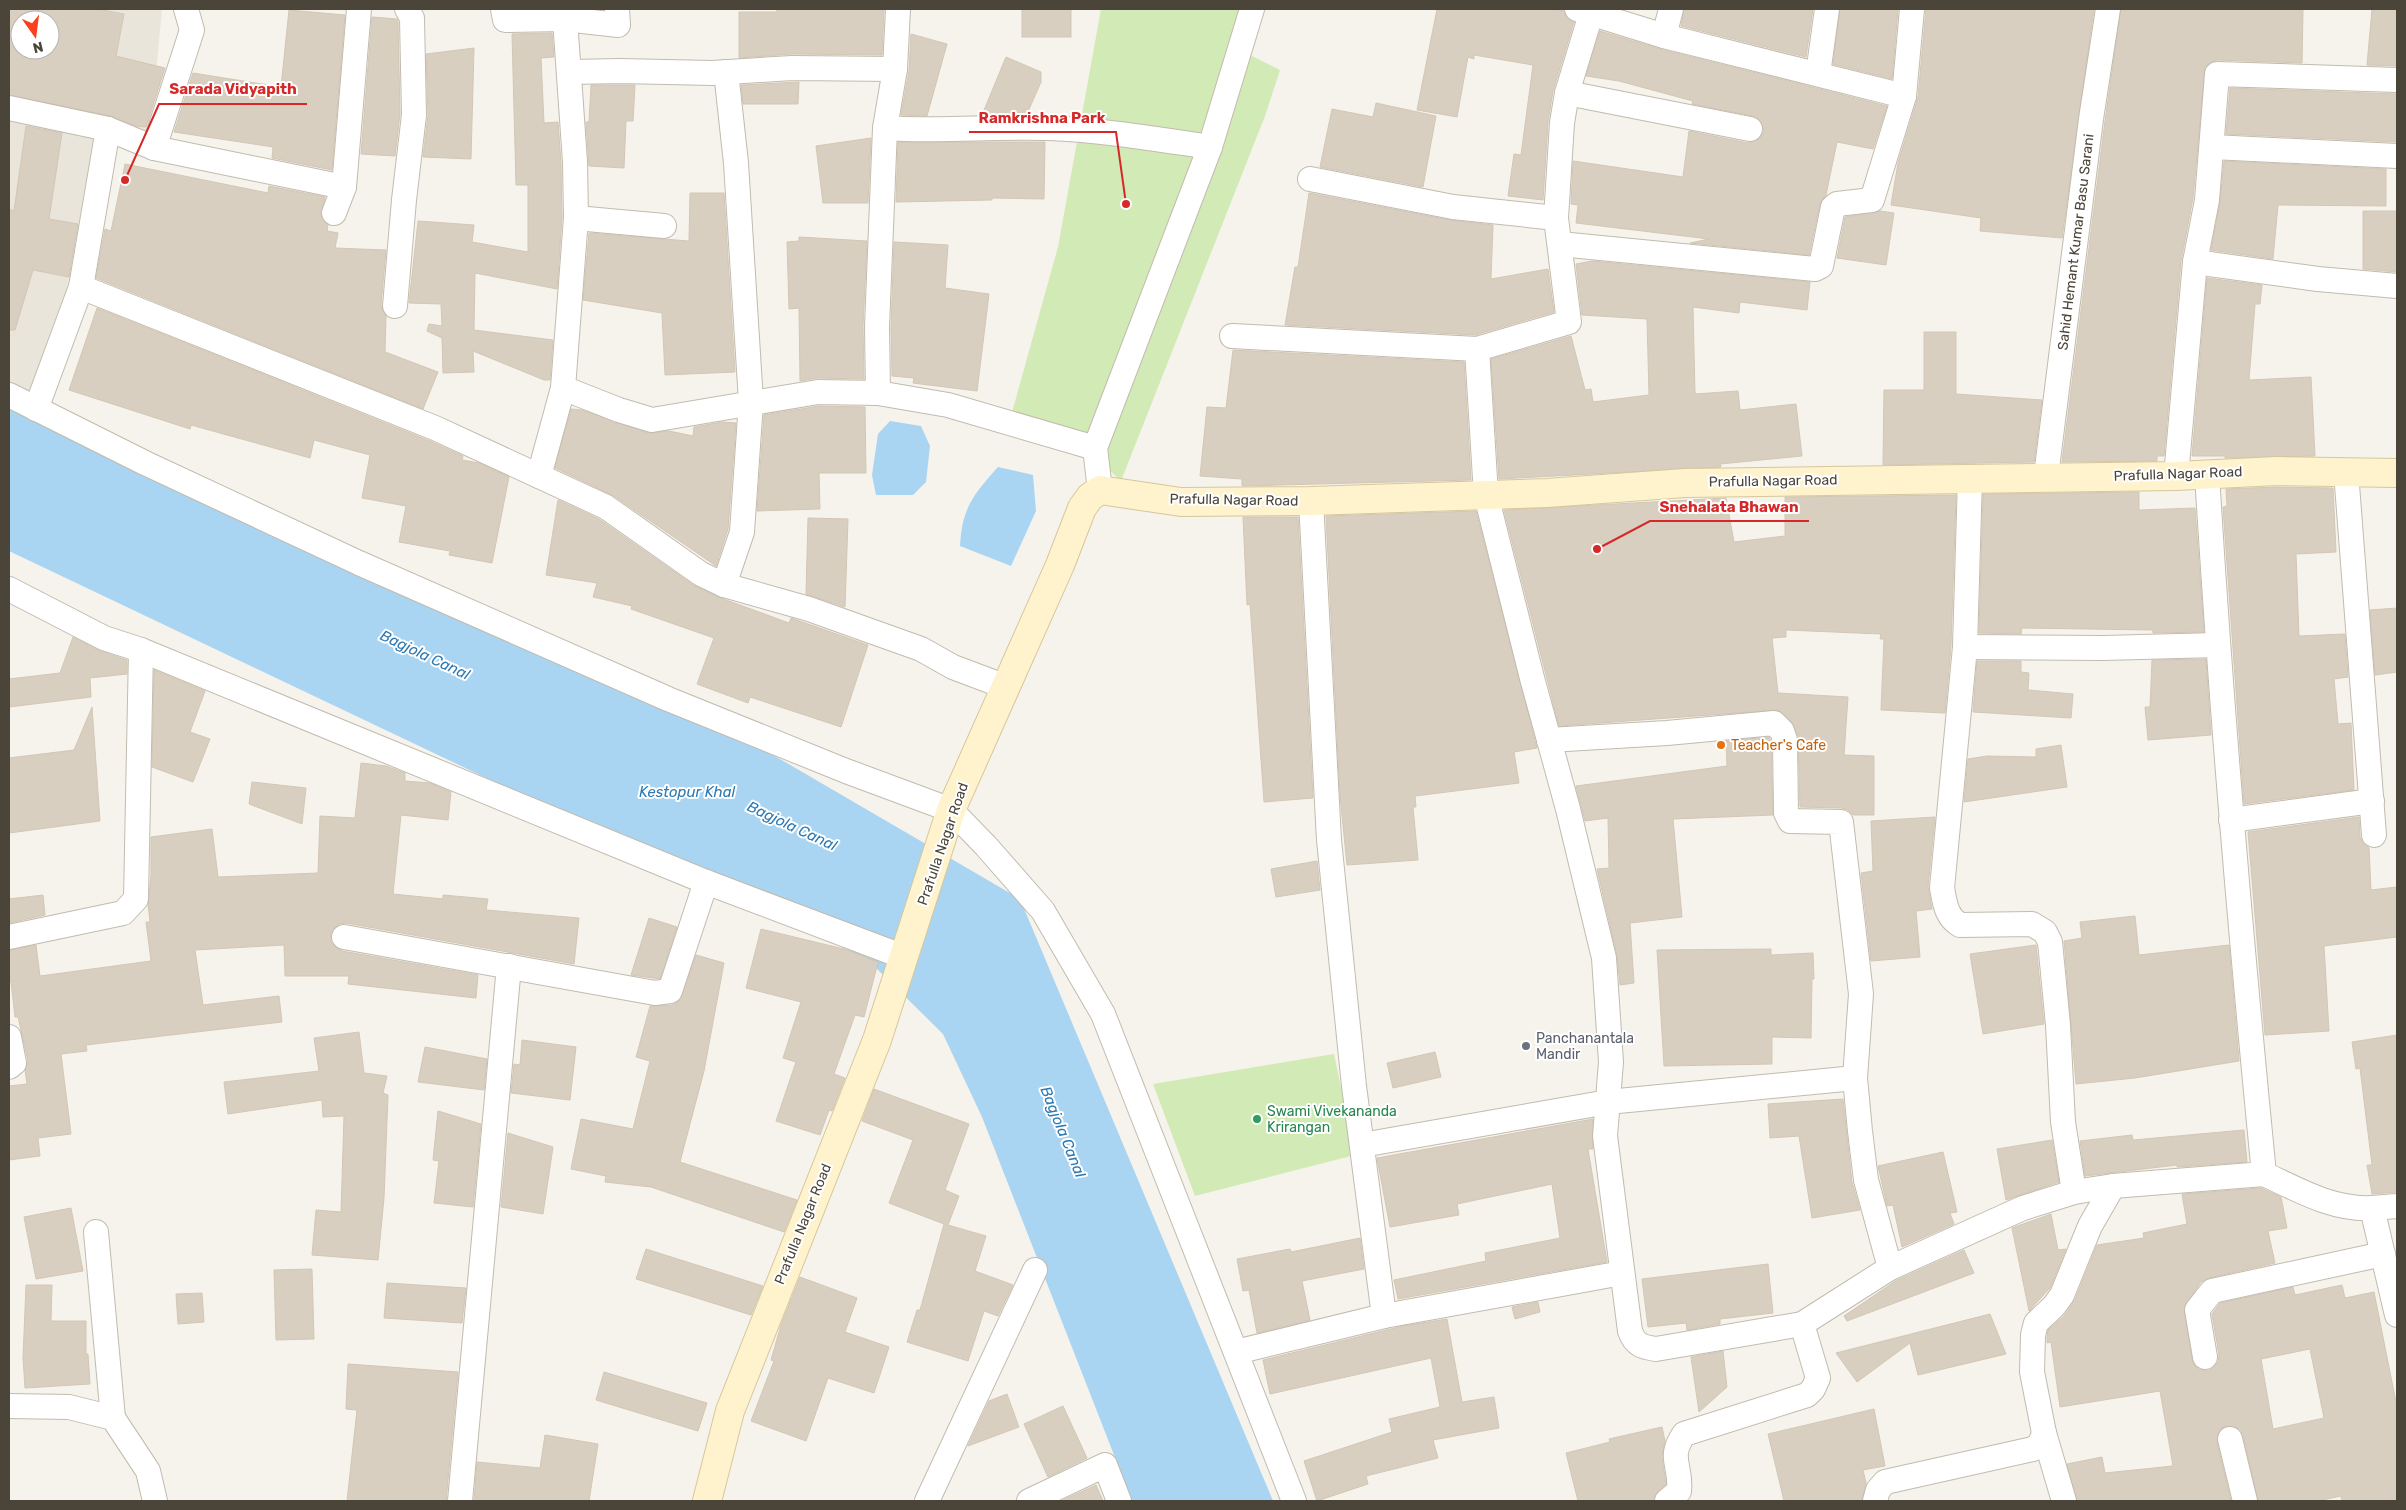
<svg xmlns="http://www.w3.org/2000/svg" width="2406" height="1510" font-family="Rubik,sans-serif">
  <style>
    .residential { fill: #eae5da; fill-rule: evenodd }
    .green { fill: #d2eab5 }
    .water { fill: #a9d4f2 }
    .building { fill: #d8cfc1; stroke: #d3c7b4; fill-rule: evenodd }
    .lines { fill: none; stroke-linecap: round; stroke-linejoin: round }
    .street-casing { stroke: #c2bbae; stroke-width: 26 }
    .secondary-casing { stroke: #d6c79b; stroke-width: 30 }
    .street { stroke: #fff; stroke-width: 24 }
    .secondary { stroke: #fff3cd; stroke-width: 28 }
    .food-dot { fill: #e8710a; stroke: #fff; stroke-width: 2 }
    .worship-dot { fill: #6b7280; stroke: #fff; stroke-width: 2 }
    .leisure-dot { fill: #2e9e5b; stroke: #fff; stroke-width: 2 }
    .labels { text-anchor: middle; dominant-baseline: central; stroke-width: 4; stroke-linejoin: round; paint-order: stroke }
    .street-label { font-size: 14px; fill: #4b4439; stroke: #fff }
    .food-label { font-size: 14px; fill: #c56008; stroke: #fff; text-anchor: start }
    .worship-label { font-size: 14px; fill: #5b616d; stroke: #fff; text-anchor: start }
    .leisure-label { font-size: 14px; fill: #27864d; stroke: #fff; text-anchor: start }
    .water-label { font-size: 15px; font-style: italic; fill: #2e7ab2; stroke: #fff }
    .leader { fill: none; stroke: #d62828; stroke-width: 2 }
    .callout-dot { fill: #d62828; stroke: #fff; stroke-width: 2 }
    .callout-label { font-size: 15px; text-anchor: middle; font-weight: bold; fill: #d62828; stroke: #fff; stroke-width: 4; stroke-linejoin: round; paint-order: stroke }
  </style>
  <rect width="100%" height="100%" fill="#f6f3ec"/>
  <path class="residential" d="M 9,9 L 162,9 L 150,136 L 96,126 L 65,299 L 30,395 L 9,384 ZM 20,20 L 50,20 L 50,50 L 20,50 Z"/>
  <g class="green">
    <polygon points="1101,9 1252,9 1246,53 1280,70 1265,116 1121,481 1104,465 1090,434 1009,423 1058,247"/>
    <polygon points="1334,1054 1355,1155 1195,1196 1153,1084"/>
  </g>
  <g class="water">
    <polygon points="9,392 756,745 1020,899 1273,1501 1132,1501 982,1117 943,1034 867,959 9,551"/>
    <polygon points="890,421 921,426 930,446 926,482 913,495 876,495 872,475 878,434"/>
    <path d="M 998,467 L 1033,475 L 1036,511 L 1011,566 L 960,546 C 962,508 973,495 998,467 Z"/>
  </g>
  <g class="building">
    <path d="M 9,9 L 97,9 L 124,14 L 116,56 L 165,68 L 146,127 L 136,126 L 111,116 L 9,95 ZM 20,20 L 50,20 L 50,50 L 20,50 Z"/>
    <polygon points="777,9 884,9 882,55 792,54 739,58 739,12 777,12"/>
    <rect x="1022" y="9" width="49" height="28"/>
    <polygon points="1437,9 1553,9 1564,11 1567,18 1574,22 1553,91 1548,122 1543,200 1508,196 1514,154 1521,155 1533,65 1474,55 1474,59 1468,57 1457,117 1417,110"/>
    <polygon points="1684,9 1813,9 1806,57 1681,26"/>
    <polygon points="1840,9 1898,9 1892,79 1833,64"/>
    <polygon points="1926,9 2094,9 2062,238 1980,231 1981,218 1891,205 1898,163 1918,97"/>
    <polygon points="2121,9 2303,9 2302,63 2217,60 2210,62 2205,67 2193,198 2181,261 2164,456 2157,456 2157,461 2062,462 2105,121"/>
    <polygon points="2372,9 2397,9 2397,66 2367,65"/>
    <polygon points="289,10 345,15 332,170 272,158 273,147 174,132 193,73 281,87"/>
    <polygon points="372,17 397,19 398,22 400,114 395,156 361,154"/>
    <polygon points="1600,31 1660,49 1887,106 1873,149 1837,142 1826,195 1820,204 1809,255 1690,243 1709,239 1576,223 1578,205 1571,204 1573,161 1683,177 1689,131 1748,143 1760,138 1764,131 1759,119 1753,116 1692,104 1693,101 1619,81 1586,76"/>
    <polygon points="552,33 554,57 541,58 544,123 558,122 561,163 562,218 557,289 475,273 474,330 553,340 550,380 544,380 473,351 474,372 443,373 442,338 427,331 429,324 442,326 441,304 409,303 418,221 474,225 472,242 528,252 528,185 516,185 512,34"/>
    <polygon points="911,34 947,44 927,116 901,115 909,71"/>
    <polygon points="474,48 471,159 423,157 428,115 426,54"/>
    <polygon points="1006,57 1041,72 1041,82 1027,114 982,115"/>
    <polygon points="799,82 798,104 743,104 741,85"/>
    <polygon points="591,85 635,85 633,121 626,121 624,168 589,166 586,122 589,122"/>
    <polygon points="2230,88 2397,94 2397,142 2226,134"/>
    <polygon points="1376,103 1436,116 1423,187 1320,167 1332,109 1373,117"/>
    <polygon points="26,126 62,133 49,219 78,224 69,277 33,270 15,330 9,330 9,209 14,211"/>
    <polygon points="871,138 868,203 823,203 816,146"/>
    <polygon points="898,142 1045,142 1044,199 992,198 992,200 896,202"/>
    <polygon points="2224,161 2386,169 2386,206 2278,205 2273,259 2211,250 2220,203"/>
    <polygon points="125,164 268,193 269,186 325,197 321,216 328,225 327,231 338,233 335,248 386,250 381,305 386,316 385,352 438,372 423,409 96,278 105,229 111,231"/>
    <polygon points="690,193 724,193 735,372 665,375 662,313 583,300 589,233 689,241"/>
    <polygon points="1309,193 1450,220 1493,225 1491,279 1548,269 1554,312 1475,335 1285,325 1295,267 1298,267"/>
    <polygon points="1880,211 1894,213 1886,265 1837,258 1845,217"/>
    <polygon points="2363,211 2397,211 2397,272 2363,269"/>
    <polygon points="799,237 867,241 863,326 864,379 818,378 800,381 799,308 789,309 787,242 799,241"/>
    <polygon points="894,242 948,245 945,288 989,294 977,391 913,383 914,378 892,376 891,327"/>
    <polygon points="1592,261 1810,282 1807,310 1740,302 1739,313 1693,307 1695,394 1738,391 1740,410 1796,404 1802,456 1720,464 1721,467 1499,479 1491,359 1571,336 1585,390 1591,389 1593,402 1649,395 1647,319 1582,315 1576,264"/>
    <polygon points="2207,278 2262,285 2260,304 2255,304 2249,380 2311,377 2315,456 2225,458 2225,456 2192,456"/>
    <polygon points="97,308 430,441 463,456 462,460 479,463 509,477 492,563 449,555 450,551 399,542 406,506 362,498 370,455 314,440 310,458 191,425 190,429 69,390"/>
    <polygon points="1924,332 1956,332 1956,394 2042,400 2034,462 1883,465 1884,390 1924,390"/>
    <polygon points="1233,350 1464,362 1471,480 1242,486 1242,479 1200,476 1207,407 1226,408"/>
    <polygon points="819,406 865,407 866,473 819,473 820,509 757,511 764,415"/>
    <polygon points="571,409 582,410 648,433 669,431 693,436 694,427 722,422 736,423 728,529 716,566 614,496 555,468"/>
    <polygon points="2277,487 2333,488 2336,552 2296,554 2299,636 2345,634 2348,677 2334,679 2338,724 2351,723 2354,790 2244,804 2223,507 2227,506 2226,489"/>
    <polygon points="2139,492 2139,510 2195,508 2204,632 2153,633 2153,630 2022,628 2021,634 1979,633 1983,494"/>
    <polygon points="1956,495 1951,646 1945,713 1881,710 1884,639 1880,639 1881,634 1786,630 1786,637 1772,638 1778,693 1848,697 1844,755 1874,756 1874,815 1853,815 1848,810 1841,808 1800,807 1798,736 1792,722 1778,710 1559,726 1504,510 1726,498 1734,542 1785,536 1785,497"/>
    <polygon points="558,500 599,519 693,585 718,597 789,623 791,618 868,645 841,727 750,697 748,703 697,684 714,638 631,609 632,606 593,597 597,583 546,575"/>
    <polygon points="1476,511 1537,748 1514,752 1519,783 1415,796 1416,807 1413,807 1418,860 1347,865 1340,795 1326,516"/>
    <polygon points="1243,517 1298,517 1313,798 1264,802 1250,604 1247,605"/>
    <polygon points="808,518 848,519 845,607 806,594"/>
    <polygon points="2397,608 2397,672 2375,675 2370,610"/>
    <polygon points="73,637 98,650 127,660 127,674 90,678 91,697 9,707 9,679 60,673"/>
    <polygon points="2206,659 2211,735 2148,740 2145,707 2150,707 2152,660"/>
    <polygon points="1977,661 2021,661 2021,672 2029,673 2028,690 2073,694 2071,718 1973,712"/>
    <polygon points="154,670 205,691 190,732 210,739 193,782 152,767"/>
    <polygon points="92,707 100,821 9,833 9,758 74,750"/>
    <polygon points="1769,737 1771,742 1773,815 1673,819 1682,917 1630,923 1634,983 1620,985 1617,955 1597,869 1609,868 1608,818 1585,821 1576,786 1727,766 1726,741"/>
    <polygon points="2061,745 2067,787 1964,802 1968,759 1987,756 2036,757 2036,749"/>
    <polygon points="361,763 386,766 405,773 405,781 430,783 451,792 448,820 401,815 393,894 443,899 443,895 488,899 486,910 579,918 574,964 346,923 339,924 331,934 331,942 342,951 478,975 476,998 348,984 349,976 285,976 284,945 195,950 203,1005 279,996 282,1022 86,1045 87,1051 61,1054 71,1134 38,1138 40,1156 9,1160 9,1086 27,1084 25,1070 28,1061 18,1017 15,1017 11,982 9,982 9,950 36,945 40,976 151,961 146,922 150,922 148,904 151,876 151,837 212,829 218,877 318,873 320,816 355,818"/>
    <polygon points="252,782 306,788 302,824 249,804"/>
    <polygon points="1935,817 1928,887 1932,909 1916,911 1920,957 1871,961 1861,873 1873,871 1871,821"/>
    <polygon points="2359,817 2360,837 2363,843 2369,848 2371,890 2397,887 2397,937 2324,946 2329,1031 2265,1035 2248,832"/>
    <polygon points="1317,861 1320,890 1276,897 1271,869"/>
    <polygon points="43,895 45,915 9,923 9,899"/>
    <polygon points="2135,916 2139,955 2229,945 2239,1061 2135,1078 2076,1084 2064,941 2082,938 2080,922"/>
    <polygon points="649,918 677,927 660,979 631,975"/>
    <polygon points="761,929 844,949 878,962 864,1017 855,1015 834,1074 845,1078 832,1111 829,1110 820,1135 776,1121 796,1062 783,1058 801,1002 746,988"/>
    <polygon points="2036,945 2044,1024 1983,1034 1970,954"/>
    <polygon points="1771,949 1771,955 1813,953 1814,979 1812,979 1811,1038 1772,1037 1772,1064 1664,1066 1657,950"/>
    <polygon points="696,955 724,963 704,1071 680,1162 797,1200 784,1232 651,1187 605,1182 606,1176 571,1169 581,1119 633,1129 650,1061 636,1057 650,1006 672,1005 679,1001"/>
    <polygon points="359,1032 364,1073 387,1076 383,1093 388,1095 384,1198 378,1260 312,1255 316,1210 341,1212 344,1116 323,1117 322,1100 228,1114 224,1082 319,1071 314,1038"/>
    <polygon points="2397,1035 2397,1192 2372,1194 2367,1165 2372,1165 2360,1068 2356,1069 2352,1042"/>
    <polygon points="522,1040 576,1047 570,1100 511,1093 514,1064 520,1065"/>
    <polygon points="425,1047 487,1059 484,1090 418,1082"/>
    <polygon points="1435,1052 1441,1077 1393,1088 1387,1063"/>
    <polygon points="874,1089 969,1124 945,1190 959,1196 948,1225 986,1236 975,1271 1013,1285 998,1316 984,1311 968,1361 907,1342 917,1310 920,1310 944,1224 889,1203 913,1140 862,1121"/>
    <polygon points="1843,1099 1852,1182 1860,1210 1812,1218 1799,1136 1770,1138 1768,1104"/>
    <polygon points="438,1111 481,1124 473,1207 434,1203 439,1161 433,1160"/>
    <polygon points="1593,1119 1593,1149 1588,1149 1607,1262 1398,1299 1394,1280 1486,1261 1485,1253 1560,1238 1552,1184 1457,1204 1459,1215 1390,1227 1377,1158"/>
    <polygon points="2244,1130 2247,1162 2177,1167 2177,1165 2085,1176 2080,1141 2132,1135 2133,1140"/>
    <polygon points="508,1133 553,1147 543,1214 501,1207"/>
    <polygon points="2052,1140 2059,1182 2006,1200 1997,1149"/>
    <polygon points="1943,1152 1957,1212 1950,1213 1954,1224 1902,1247 1893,1205 1887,1206 1878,1166"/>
    <path d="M 2261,1188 L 2281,1197 L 2287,1228 L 2268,1231 L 2275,1263 L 2209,1278 L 2201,1282 L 2184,1307 L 2192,1360 L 2195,1366 L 2207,1371 L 2213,1368 L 2218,1362 L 2219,1355 L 2212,1314 L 2220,1303 L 2293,1287 L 2295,1295 L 2342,1285 L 2345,1298 L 2374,1292 L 2397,1407 L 2397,1501 L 2342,1501 L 2341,1496 L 2318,1501 L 2258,1501 L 2243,1435 L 2240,1429 L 2227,1426 L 2220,1429 L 2217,1442 L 2231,1501 L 2077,1501 L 2067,1464 L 2102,1457 L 2105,1473 L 2173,1466 L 2160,1391 L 2060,1407 L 2051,1342 L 2047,1343 L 2047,1337 L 2048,1330 L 2064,1316 L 2075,1300 L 2097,1245 L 2144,1238 L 2143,1233 L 2187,1224 L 2182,1194 ZM 2310,1349 L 2324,1418 L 2273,1429 L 2261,1359 Z"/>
    <polygon points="71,1208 83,1271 36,1279 24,1217"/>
    <polygon points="2051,1214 2058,1250 2066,1249 2050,1288 2029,1311 2012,1228"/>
    <polygon points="1360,1238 1364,1269 1302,1281 1310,1320 1257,1333 1249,1290 1243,1291 1237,1259 1290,1249 1291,1252"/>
    <polygon points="646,1249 763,1286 751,1315 636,1279"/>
    <polygon points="1964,1250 1974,1273 1847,1321 1844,1316 1897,1280"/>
    <polygon points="1768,1264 1773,1313 1720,1319 1720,1324 1687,1330 1686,1323 1648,1327 1642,1279"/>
    <polygon points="312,1269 314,1339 276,1340 274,1270"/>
    <polygon points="800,1277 857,1298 845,1332 889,1347 874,1393 828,1378 806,1441 751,1421 774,1361 771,1360 781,1325"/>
    <polygon points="387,1283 466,1288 462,1323 384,1318"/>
    <polygon points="26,1285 52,1285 51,1321 86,1321 86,1354 88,1354 90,1384 25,1388 23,1358"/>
    <polygon points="202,1293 204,1322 178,1324 176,1294"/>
    <polygon points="1538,1302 1540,1312 1515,1319 1512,1307"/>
    <polygon points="1990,1314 2006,1354 1918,1375 1910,1343 1857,1382 1836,1353"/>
    <polygon points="1447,1319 1462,1402 1494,1397 1499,1428 1433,1440 1438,1458 1366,1476 1368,1484 1317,1501 1304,1461 1392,1432 1389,1419 1440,1407 1431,1358 1270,1394 1263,1360 1403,1326"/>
    <polygon points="1723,1351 1727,1387 1699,1412 1691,1357"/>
    <polygon points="348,1364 458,1372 446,1501 347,1501 357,1410 346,1409"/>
    <polygon points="604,1372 707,1403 698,1431 596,1400"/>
    <polygon points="1007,1394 1019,1427 968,1446 989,1401"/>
    <polygon points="1063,1406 1087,1458 1048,1477 1024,1424"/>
    <polygon points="1874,1409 1885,1466 1863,1470 1866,1483 1862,1501 1784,1501 1768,1434"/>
    <polygon points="1662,1427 1665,1441 1662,1457 1666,1484 1658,1491 1654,1501 1578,1501 1566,1453 1610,1442 1609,1439"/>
    <polygon points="545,1435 598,1444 589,1501 474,1501 477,1462 540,1468"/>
    <polygon points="1096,1485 1103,1501 1061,1501"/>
  </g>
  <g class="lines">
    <g class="street-casing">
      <g id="street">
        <polyline points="503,9 505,20 565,19 575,162 576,218 563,388 539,476"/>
        <polyline points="1577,9 1664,36 1904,96"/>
        <polyline points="565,19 618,25 617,9"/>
        <polyline points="1664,36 1671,9"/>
        <polyline points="570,72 620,71 712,73 792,68 895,69"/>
        <polyline points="1818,74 1827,9"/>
        <polyline points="1567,93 1750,129"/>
        <polyline points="9,108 108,129 154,148 344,187"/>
        <path d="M 885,128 C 939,132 993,126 1048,128 C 1102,130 1156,139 1210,147"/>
        <polyline points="2212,147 2397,156"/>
        <polyline points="154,148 192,30 186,9"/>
        <polyline points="1310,179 1453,207 1556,218"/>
        <polyline points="334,213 344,187 359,9"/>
        <polyline points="576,218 664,226"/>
        <polyline points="1560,244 1815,269 1821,266 1833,207 1837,204 1872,200 1904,96 1912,9"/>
        <polyline points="2195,262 2318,279 2397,286"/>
        <polyline points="81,287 435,428 606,507 701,574 724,585 809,609 921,649 953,667 1006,687"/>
        <polyline points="395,306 404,200 414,115 412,18 407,9"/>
        <polyline points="1232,336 1477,349 1569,322 1556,218 1562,123 1567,93 1591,14"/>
        <path d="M 1477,349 L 1486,495 L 1532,678 L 1568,809 L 1604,958 L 1611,1062 L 1605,1136 L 1630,1331 C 1635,1345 1642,1347 1656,1349 L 1802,1324 L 1890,1268 L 2023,1208 L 2074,1192 L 2113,1186 L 2264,1174 C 2241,941 2221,708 2207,474"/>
        <polyline points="563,388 619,410 652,420 818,392 878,393 948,405 1095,448"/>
        <polyline points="878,393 877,327 885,128 895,69 898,9"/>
        <polyline points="9,395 145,463 359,563 668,699 846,771 951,810 986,846 1043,911 1103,1014 1294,1501"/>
        <polyline points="36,409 81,287 108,129"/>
        <polyline points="2346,472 2374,835"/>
        <polyline points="2046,476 2091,119 2108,9"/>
        <polyline points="2176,476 2195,262 2207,200 2217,74 2397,80"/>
        <path d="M 1970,478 L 1965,647 L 1942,888 C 1945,903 1946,917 1960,925 L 2032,924 L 2045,932 L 2050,942 L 2058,1025 L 2063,1122 L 2074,1192"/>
        <polyline points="1100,490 1095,448 1210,147 1252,9"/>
        <polyline points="1311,501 1329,840 1354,1086 1384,1316"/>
        <polyline points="724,585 742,532 751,402 736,163 726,72"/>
        <polyline points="9,589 104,638 141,650 706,882 904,957"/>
        <polyline points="1965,647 2103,648 2217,645"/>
        <polyline points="1549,740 1667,733 1774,723 1782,731 1785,740 1786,813 1790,821 1841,822 1861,994 1855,1078 1860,1131 1866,1180 1890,1268"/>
        <polyline points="2231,820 2372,801"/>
        <polyline points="9,937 123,913 136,899 141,650"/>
        <polyline points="344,937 655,993 670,991 706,882"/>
        <polyline points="9,1037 14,1063 9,1067"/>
        <polyline points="1362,1145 1608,1102 1855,1078"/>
        <path d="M 2264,1174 C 2299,1190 2332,1210 2372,1208"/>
        <polyline points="2397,1206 2372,1208 2397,1315"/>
        <polyline points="96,1232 113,1418"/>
        <polyline points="1236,1352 1384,1316 1622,1273"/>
        <polyline points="2205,1357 2197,1310 2212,1291 2383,1254"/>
        <polyline points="9,1406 69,1407 113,1418 148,1471 155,1501"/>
        <polyline points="2044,1433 2064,1501"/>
        <polyline points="2230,1439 2245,1501"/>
        <polyline points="460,1501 509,966"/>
        <polyline points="927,1501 1035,1270"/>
        <polyline points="1029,1501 1105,1465 1119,1501"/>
        <path d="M 1667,1501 L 1679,1491 C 1682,1465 1667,1459 1684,1434 L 1807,1395 L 1813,1389 L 1818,1378 L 1802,1324"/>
        <polyline points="1875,1501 1878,1490 1885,1482 2033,1449 2040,1444 2044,1433 2032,1372 2033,1335 2036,1323 2054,1306 2062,1295 2090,1226 2113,1186"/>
      </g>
    </g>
    <g class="secondary-casing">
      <polyline id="secondary" points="707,1501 730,1411 877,1040 951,810 1060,565 1082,508 1090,497 1100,490 1181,502 1311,501 1547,493 1685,483 2176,476 2277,471 2397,473"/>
    </g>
    <use href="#street" class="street"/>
    <use href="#secondary" class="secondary"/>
  </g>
  <circle class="food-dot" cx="1721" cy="745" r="5"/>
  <circle class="worship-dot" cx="1526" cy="1046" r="5"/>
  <circle class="leisure-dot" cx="1257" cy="1119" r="5"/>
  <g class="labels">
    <g class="street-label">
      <text transform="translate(2076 242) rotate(-83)">Sahid Hemant Kumar Basu Sarani</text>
      <text transform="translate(2178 474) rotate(-2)">Prafulla Nagar Road</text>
      <text transform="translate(1773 481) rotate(-1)">Prafulla Nagar Road</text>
      <text transform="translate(1234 500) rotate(1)">Prafulla Nagar Road</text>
      <text transform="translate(943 844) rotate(-71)">Prafulla Nagar Road</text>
      <text transform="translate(803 1224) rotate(-68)">Prafulla Nagar Road</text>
    </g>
    <g class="food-label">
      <text x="1731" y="745">Teacher's Cafe</text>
    </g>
    <g class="worship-label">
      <text x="1536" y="1038">Panchanantala<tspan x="1536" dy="16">Mandir</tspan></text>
    </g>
    <g class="leisure-label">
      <text x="1267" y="1111">Swami Vivekananda<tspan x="1267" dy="16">Krirangan</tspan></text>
    </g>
    <g class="water-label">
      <text transform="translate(425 655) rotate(25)">Bagjola Canal</text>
      <text x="687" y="792">Kestopur Khal</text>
      <text transform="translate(792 826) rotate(25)">Bagjola Canal</text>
      <text transform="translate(1063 1132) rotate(68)">Bagjola Canal</text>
    </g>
  </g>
  <path class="leader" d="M125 180L159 104H307M1126 204L1116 132H969M1597 549L1650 521H1809"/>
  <g class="callout-dot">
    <circle cx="125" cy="180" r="5"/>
    <circle cx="1126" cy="204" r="5"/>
    <circle cx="1597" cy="549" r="5"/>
  </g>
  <g class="callout-label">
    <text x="233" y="94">Sarada Vidyapith</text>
    <text x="1042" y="123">Ramkrishna Park</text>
    <text x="1729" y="512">Snehalata Bhawan</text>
  </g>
  <rect width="2406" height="1510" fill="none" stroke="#4b4439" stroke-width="20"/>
  <g transform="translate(35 35) rotate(166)"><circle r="24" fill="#ffffff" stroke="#b7b4b0"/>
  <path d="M0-4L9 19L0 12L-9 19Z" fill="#fc3f1d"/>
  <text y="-8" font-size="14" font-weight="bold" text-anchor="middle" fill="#4b4439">N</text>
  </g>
</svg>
